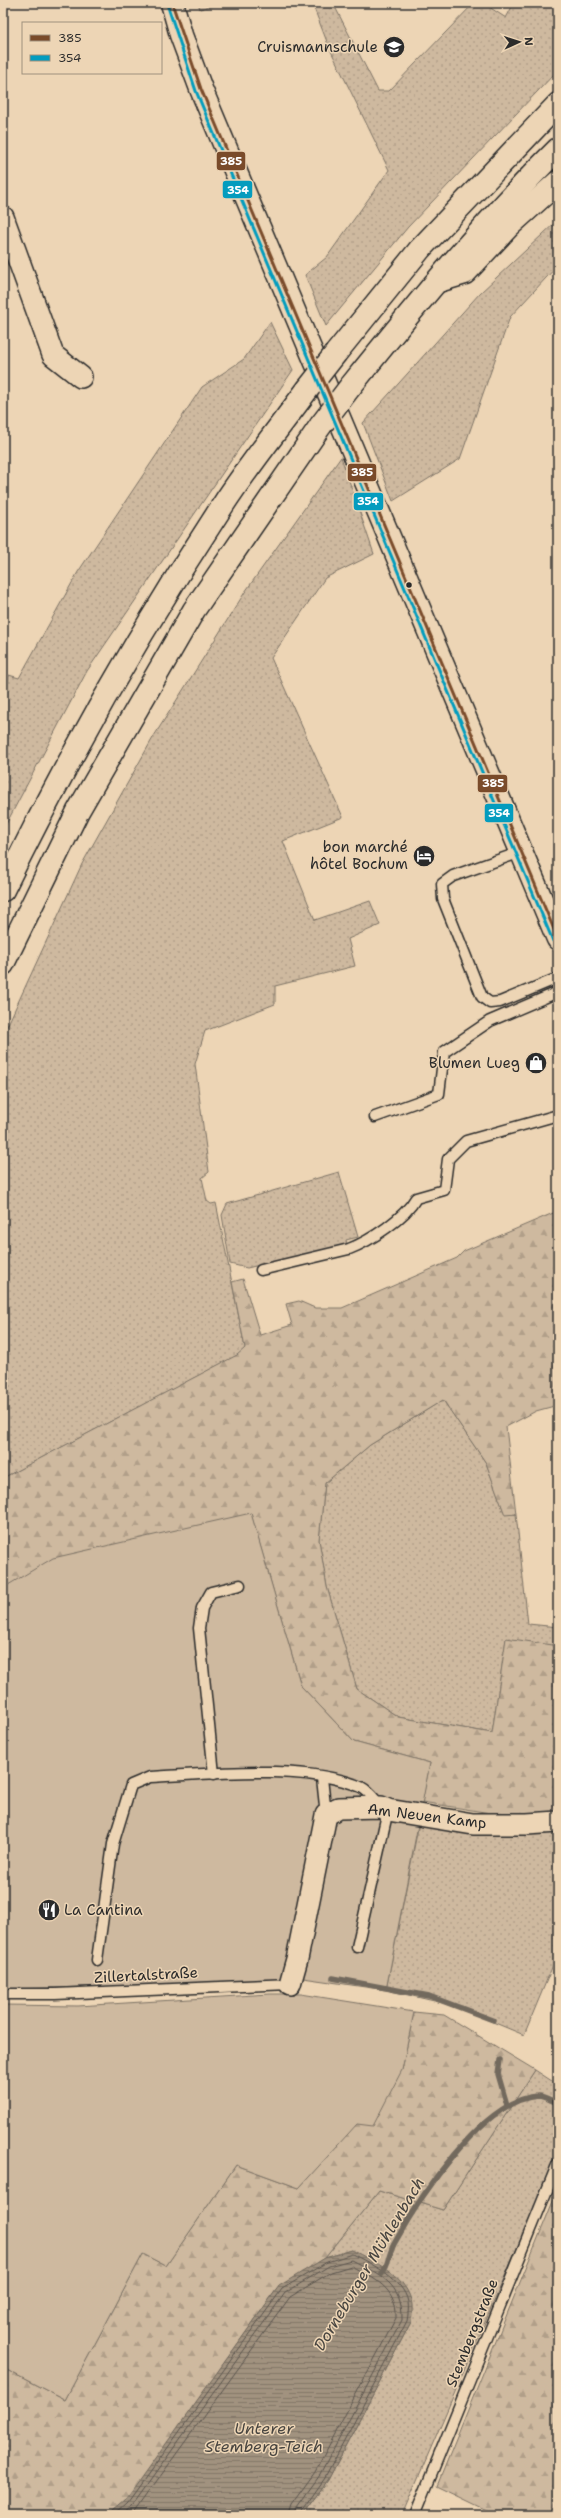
<svg xmlns="http://www.w3.org/2000/svg" width="561" height="2518" font-family="'Shantell Sans',sans-serif">
  <style>
    .grass { fill: url(#grass-dots); stroke: #7c7265 }
    .forest { fill: url(#forest-firs); stroke: #7c7265 }
    .pitch { fill: #ceb99f; stroke: #7c7265 }
    .water { fill: url(#water-rules); stroke: #72695d }
    .lines { fill: none; stroke-linecap: round; stroke-linejoin: round }
    .shore { stroke: #5a544d; stroke-width: 1 }
    .stream { stroke: #72695d; stroke-width: 5.5 }
    .lane-casing { stroke: #2b2b2b; stroke-width: 13 }
    .street-casing { stroke: #2b2b2b; stroke-width: 24 }
    .secondary-casing { stroke: #2b2b2b; stroke-width: 25 }
    .highway-casing { stroke: #2b2b2b; stroke-width: 25 }
    .lane { stroke: #edd5b5; stroke-width: 10 }
    .street { stroke: #edd5b5; stroke-width: 21 }
    .secondary { stroke: #edd5b5; stroke-width: 22 }
    .highway { stroke: #edd5b5; stroke-width: 22 }
    .highway-bridge-casing { stroke: #2b2b2b; stroke-width: 25; stroke-linecap: butt }
    .highway-bridge { stroke: #edd5b5; stroke-width: 22 }
    .bus-1-casing { stroke: #edd5b5; stroke-width: 6 }
    .bus-2-casing { stroke: #edd5b5; stroke-width: 6 }
    .bus-1 { stroke: #7a4b2a; stroke-width: 3 }
    .bus-2 { stroke: #049cbe; stroke-width: 3 }
    .bus-dot { fill: #2b2b2b; stroke: #edd5b5; stroke-width: 1.5 }
    .labels { text-anchor: middle; dominant-baseline: central; stroke-width: 3; stroke-linejoin: round; paint-order: stroke }
    .poi-label { font-size: 15px; fill: #2b2b2b; stroke: #edd5b5; text-anchor: end }
    .street-label { font-size: 15px; fill: #2b2b2b; stroke: #edd5b5 }
    .water-label { font-size: 16px; font-style: italic; fill: #484540; stroke: #edd5b5 }
    .line-badge { stroke: #edd5b5; stroke-width: 1.5 }
    .badge-label { font-size: 11px; text-anchor: middle; font-weight: bold; fill: #fff }
  </style>
  <defs>
    <pattern id="grass-dots" width="8" height="8" patternUnits="userSpaceOnUse"><rect width="8" height="8" fill="#ceb99f"/><path d="M2 2h.1M6 6h.1" fill="none" stroke="#b19f89" stroke-width="1.8" stroke-linecap="round"/></pattern>
    <pattern id="forest-firs" width="22" height="20" patternUnits="userSpaceOnUse"><rect width="22" height="20" fill="#ceb99f"/><path d="M5 1l3.5 6h-7zM16 11l3.5 6h-7z" fill="#b19f89"/></pattern>
    <pattern id="water-rules" width="6" height="5" patternUnits="userSpaceOnUse"><rect width="6" height="5" fill="#a1927f"/><path d="M0 2.5h6" fill="none" stroke="#837768"/></pattern>
  </defs>
  <rect width="100%" height="100%" fill="#edd5b5"/>
  <filter id="ink" filterUnits="userSpaceOnUse"><feTurbulence type="fractalNoise" baseFrequency=".025" numOctaves="2"/><feDisplacementMap in="SourceGraphic" scale="8" xChannelSelector="R" yChannelSelector="G"/><feConvolveMatrix kernelMatrix="1 2 1 2 8 2 1 2 1" color-interpolation-filters="sRGB"/></filter>
  <g filter="url(#ink)">
    <g class="grass">
      <polygon points="198,3 222,3 200,9"/>
      <polygon points="312,3 333,3 378,91 389,91 474,3 483,3 506,18 514,3 558,3 558,70 408,227 326,326 305,275 327,257 389,170 329,47"/>
      <polygon points="558,220 558,265 510,317 460,459 393,501 363,423 480,293"/>
      <polygon points="270,322 293,370 87,671 3,830 3,710 9,675 19,678 78,572 202,387 244,359"/>
      <polygon points="341,457 374,554 325,578 271,658 343,817 283,841 315,920 370,901 380,925 348,939 355,966 275,986 275,1004 205,1031 195,1064 209,1172 202,1178 207,1201 211,1204 216,1203 245,1348 238,1355 3,1478 3,1035 82,864 154,736 245,592"/>
      <polygon points="339,1172 358,1237 346,1240 347,1244 247,1268 230,1264 222,1215 227,1204"/>
      <polygon points="443,1400 486,1463 505,1514 516,1514 528,1624 558,1627 558,1646 506,1639 492,1733 398,1717 357,1689 327,1587 319,1540 325,1483 370,1445"/>
      <polygon points="419,1823 558,1828 558,1953 524,2035 452,2005 386,1990"/>
      <polygon points="535,2070 558,2085 558,2153 402,2515 302,2515 328,2480 411,2322 352,2250 325,2258 379,2191 443,2210"/>
    </g>
    <g class="forest">
      <polygon points="558,1211 558,1405 536,1411 506,1427 516,1514 505,1515 486,1463 443,1400 370,1445 325,1483 319,1540 327,1587 357,1689 398,1717 492,1733 506,1638 558,1646 558,1814 503,1815 422,1802 430,1763 354,1742 301,1686 251,1514 3,1588 3,1478 237,1355 245,1348 232,1282 243,1279 260,1335 292,1325 286,1304 299,1301 315,1308 342,1308 457,1258 464,1251"/>
      <polygon points="414,2012 444,2015 535,2070 443,2210 379,2191 325,2258 276,2290 127,2500 110,2515 3,2515 3,2368 65,2400 143,2254 166,2266 236,2165 299,2188 402,2070"/>
      <polygon points="558,2189 558,2515 497,2515 437,2486"/>
    </g>
    <g class="pitch">
      <polygon points="251,1513 301,1686 354,1742 430,1763 386,1990 303,1978 174,1985 3,1989 3,1588 53,1558"/>
      <polygon points="270,1994 301,1994 414,2012 402,2070 373,2126 357,2124 299,2188 236,2165 166,2266 143,2254 65,2400 3,2368 3,2005 78,2006"/>
    </g>
    <path class="water" d="M 352,2250 C 374,2262 404,2274 411,2300 C 413,2306 412,2315 411,2322 L 328,2480 L 302,2515 L 108,2515 L 125,2501 L 279,2286 L 325,2258 Z"/>
    <g class="lines">
      <g class="shore">
        <path d="M 115,2515 L 128,2503 L 282,2289 L 327,2262 L 352,2254 C 371,2264 403,2278 408,2302 C 409,2308 408,2315 407,2321 L 325,2478 L 299,2515"/>
        <path d="M 122,2515 L 132,2506 L 285,2293 L 329,2266 L 351,2260 C 380,2275 403,2283 402,2320 L 320,2475 L 296,2508 L 294,2515"/>
        <path d="M 132,2515 L 290,2297 L 331,2272 L 351,2266 C 375,2279 397,2288 396,2318 L 315,2472 L 291,2505 L 288,2515"/>
      </g>
      <g class="stream">
        <polyline points="333,1978 429,1996 493,2020"/>
        <polyline points="500,2060 498,2074 507,2105"/>
        <path d="M 382,2274 C 388,2265 389,2254 394,2244 C 419,2198 483,2099 538,2096 C 544,2096 552,2101 558,2103"/>
      </g>
      <g class="lane-casing">
        <g id="lane">
          <polyline points="521,852 453,876 442,884 443,899 482,997 490,1003 500,1002 558,978"/>
          <polyline points="375,1117 439,1094 444,1052 490,1021 558,992"/>
          <path d="M 261,1270 L 349,1249 C 370,1241 405,1218 416,1198 L 444,1190 L 448,1159 L 466,1141 L 558,1115"/>
          <polyline points="214,1774 199,1628 202,1608 211,1592 240,1585"/>
          <polyline points="322,1778 326,1815"/>
          <polyline points="357,1947 388,1810"/>
          <path d="M 97,1960 L 113,1844 L 131,1785 L 150,1777 C 211,1774 305,1763 361,1787 C 369,1791 376,1801 381,1806"/>
          <polyline points="3,1994 55,1994 290,1984"/>
          <polyline points="415,2515 558,2163"/>
        </g>
      </g>
      <g class="street-casing">
        <g id="street">
          <polyline points="3,217 53,355 81,377"/>
          <polyline points="290,1984 297,1959 326,1815 338,1808 381,1807 388,1810 473,1824 527,1824 558,1822"/>
        </g>
      </g>
      <g class="secondary-casing">
        <polyline id="secondary" points="172,3 181,35 201,89 558,939"/>
      </g>
      <g class="highway-casing">
        <g id="highway">
          <polyline points="442,280 465,273 509,226 558,182"/>
          <polyline points="336,353 420,249 558,104"/>
          <path d="M 350,387 C 416,305 483,223 558,149"/>
          <path d="M 3,890 C 68,757 142,628 223,505 C 249,465 279,428 307,390"/>
          <polyline points="3,964 78,811 194,610 321,425"/>
        </g>
      </g>
      <use href="#lane" class="lane"/>
      <use href="#street" class="street"/>
      <use href="#secondary" class="secondary"/>
      <use href="#highway" class="highway"/>
      <g class="highway-bridge-casing">
        <g id="highway-bridge">
          <polyline points="307,390 336,353"/>
          <polyline points="321,425 350,387"/>
        </g>
      </g>
      <use href="#highway-bridge" class="highway-bridge"/>
      <g class="bus-1-casing">
        <polyline id="bus-1" points="172,3 201,89 558,939"/>
      </g>
      <g class="bus-2-casing">
        <polyline id="bus-2" points="167,4 196,91 553,941"/>
      </g>
      <use href="#bus-1" class="bus-1"/>
      <use href="#bus-2" class="bus-2"/>
    </g>
  </g>
  <defs>
    <g id="school-disc" transform="scale(1.15)"><circle r="9.5" fill="#2b2b2b" stroke="#edd5b5"/><path d="M0-5L7-2L0 1L-7-2ZM-4 1L0 2.5L4 1V4Q0 6-4 4Z" fill="#fff"/></g>
    <g id="hotel-disc" transform="scale(1.15)"><circle r="9.5" fill="#2b2b2b" stroke="#edd5b5"/><path d="M-6-4.5h1.5V1H6V5H4.5V3h-9V5H-6ZM-4 0a1.8 1.8 0 1 1 3.6 0ZM.5 0V-2.5h3Q6-2.5 6 0Z" fill="#fff"/></g>
    <g id="shop-disc" transform="scale(1.15)"><circle r="9.5" fill="#2b2b2b" stroke="#edd5b5"/><path d="M-5-2.5h2.3a2.7 3.5 0 0 1 5.4 0H5L5.5 6h-11ZM-1.5-2.5h3a1.5 2.3 0 0 0-3 0Z" fill="#fff"/></g>
    <g id="restaurant-disc" transform="scale(1.15)"><circle r="9.5" fill="#2b2b2b" stroke="#edd5b5"/><path d="M-5-6h1v4h1v-4h1v4h1v-4h1v5L-1.5 .5V6h-2V.5L-5-1ZM5-6V6H3V1.5H1.5Q1.5-4 5-6Z" fill="#fff"/></g>
  </defs>
  <g fill-rule="evenodd">
    <use href="#school-disc" x="394" y="47"/>
    <use href="#hotel-disc" x="424" y="856"/>
    <use href="#shop-disc" x="536" y="1063"/>
    <use href="#restaurant-disc" x="49" y="1910"/>
  </g>
  <circle class="bus-dot" cx="409" cy="585" r="3.5"/>
  <g class="labels">
    <g class="poi-label">
      <text x="378" y="47">Cruismannschule</text>
      <text x="408" y="847">bon marché<tspan x="408" dy="17">hôtel Bochum</tspan></text>
      <text x="520" y="1063">Blumen Lueg</text>
      <text x="64" y="1910" text-anchor="start">La Cantina</text>
    </g>
    <g class="street-label">
      <text transform="translate(427 1816) rotate(7)">Am Neuen Kamp</text>
      <text transform="translate(146 1975) rotate(-3)">Zillertalstraße</text>
      <text transform="translate(472 2333) rotate(-68)">Stembergstraße</text>
    </g>
    <g class="water-label">
      <text transform="translate(369 2264) rotate(-59)">Dorneburger Mühlenbach</text>
      <text x="264" y="2428">Unterer<tspan x="264" dy="18">Stemberg-Teich</tspan></text>
    </g>
  </g>
  <g class="line-badge">
    <rect x="216" y="151" width="30" height="20" rx="4" fill="#7a4b2a"/>
    <rect x="222" y="180" width="31" height="19" rx="4" fill="#049cbe"/>
    <rect x="347" y="463" width="30" height="19" rx="4" fill="#7a4b2a"/>
    <rect x="353" y="492" width="31" height="19" rx="4" fill="#049cbe"/>
    <rect x="477" y="774" width="31" height="19" rx="4" fill="#7a4b2a"/>
    <rect x="484" y="803" width="30" height="20" rx="4" fill="#049cbe"/>
  </g>
  <g class="badge-label">
    <text x="231" y="165">385</text>
    <text x="238" y="194">354</text>
    <text x="362" y="476">385</text>
    <text x="368" y="505">354</text>
    <text x="493" y="787">385</text>
    <text x="499" y="817">354</text>
  </g>
  <rect width="561" height="2518" fill="none" stroke="#edd5b5" stroke-width="16"/>
  <rect x="8" y="8" width="545" height="2502" fill="none" stroke="#2b2b2b" stroke-width="1.5" filter="url(#ink)"/>
  <rect x="22" y="22" width="140" height="52" fill="#edd5b5" stroke="#9f917e"/>
  <rect x="30" y="35" width="20" height="6" fill="#7a4b2a" stroke="#9f917e"/>
  <text x="58" y="42" font-size="12" fill="#2b2b2b">385</text>
  <rect x="30" y="55" width="20" height="6" fill="#049cbe" stroke="#9f917e"/>
  <text x="58" y="62" font-size="12" fill="#2b2b2b">354</text>
  <g transform="translate(519 42) rotate(87)" stroke="#edd5b5" stroke-width="3" paint-order="stroke">
  <path d="M0-3L7 15L0 10L-7 15Z" fill="#2b2b2b"/>
  <text y="-6" font-size="11" font-weight="bold" text-anchor="middle" fill="#2b2b2b">N</text>
  </g>
</svg>
